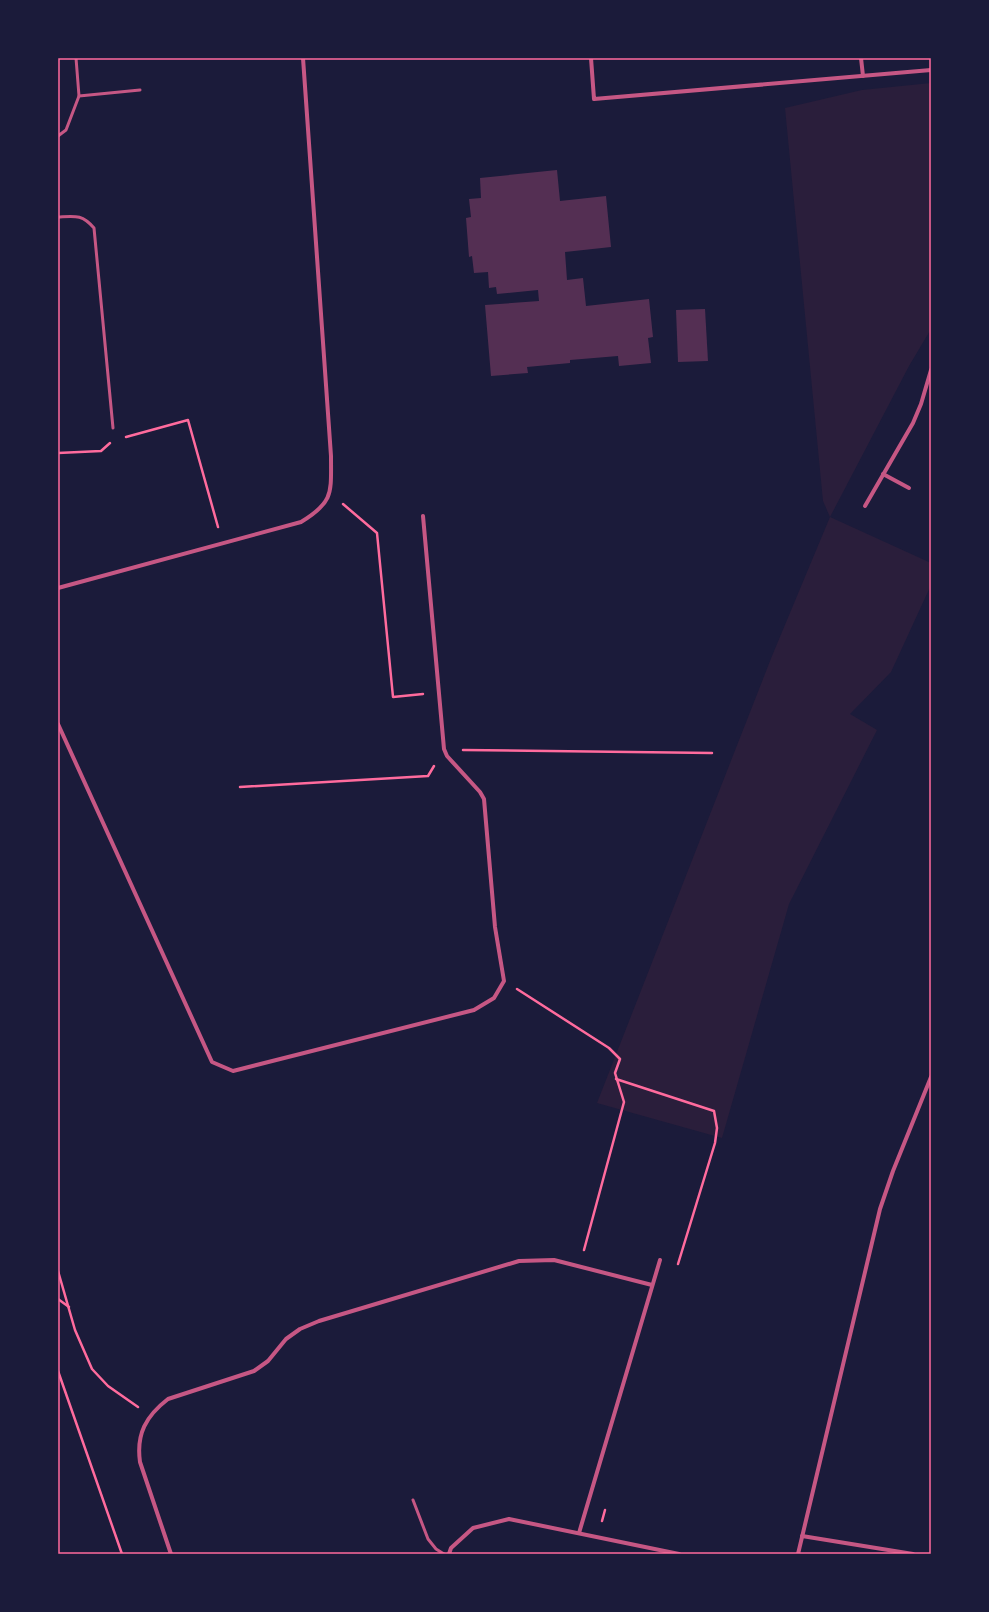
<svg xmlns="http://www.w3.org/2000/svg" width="989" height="1612" font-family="'Titillium Web',sans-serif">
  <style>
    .green { fill: #2a1e3b }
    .building { fill: #542f53 }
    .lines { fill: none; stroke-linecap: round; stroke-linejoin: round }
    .path { stroke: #ff6b9d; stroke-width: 2.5 }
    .service { stroke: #c65784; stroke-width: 3 }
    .minor { stroke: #c65784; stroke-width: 4 }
    .neatline { fill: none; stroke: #ff6b9d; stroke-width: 1.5 }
  </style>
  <rect width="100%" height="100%" fill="#1b1b3a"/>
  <polygon class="green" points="931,83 931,329 909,366 830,517 931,563 931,585 891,672 850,714 877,730 789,904 722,1138 597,1103 772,656 830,517 823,501 785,108 862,90"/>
  <g class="building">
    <polygon points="557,170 560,201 606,196 611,247 565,252 567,280 583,278 586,306 649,299 653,337 648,338 651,363 619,366 618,356 570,360 570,363 527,367 528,373 491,376 485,305 539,301 538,290 497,294 496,287 489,288 488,272 474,273 472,256 469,257 466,218 471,217 469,199 481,198 480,178"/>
    <polygon points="705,309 708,361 678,362 676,310"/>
  </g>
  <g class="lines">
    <g class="path">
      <polyline points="126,437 188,420 218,527"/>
      <polyline points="58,453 101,451 110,443"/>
      <polyline points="343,504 377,533 393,697 423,694"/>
      <polyline points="463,750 712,753"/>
      <polyline points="240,787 428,776 434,766"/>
      <polyline points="517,989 609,1048 620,1059 615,1073 624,1102 584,1250"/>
      <polyline points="616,1079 714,1111 717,1128 715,1143 678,1264"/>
      <polyline points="58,1271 75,1330 92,1369 108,1386 138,1407"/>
      <polyline points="58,1299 69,1307"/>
      <polyline points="58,1371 122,1554"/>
      <polyline points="602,1521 605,1510"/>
    </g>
    <g class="service">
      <polyline points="79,96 140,90"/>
      <polyline points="58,136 66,130 79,96 76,58"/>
      <path d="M 58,217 C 75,216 82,214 94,228 L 113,428"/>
      <polyline points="413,1500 428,1539 436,1549 444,1554"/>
    </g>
    <g class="minor">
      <polyline points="591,58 594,99 931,70"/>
      <polyline points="861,58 863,76"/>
      <polyline points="883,474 909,488"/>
      <polyline points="865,506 913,423 921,404 931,370"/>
      <path d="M 58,588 L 301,522 C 334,502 331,493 331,456 L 303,58"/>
      <polyline points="58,724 212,1062 233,1071 474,1010 494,998 504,981 495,927 484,799 480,792 447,756 444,749 423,516"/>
      <polyline points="579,1533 660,1260"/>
      <polyline points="802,1536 913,1554"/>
      <path d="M 171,1554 L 140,1462 C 136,1434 146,1416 168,1399 L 254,1371 L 268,1361 L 286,1339 L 300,1329 L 319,1321 L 519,1261 L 554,1260 L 652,1285"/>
      <polyline points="449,1554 451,1548 473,1528 509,1519 679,1554"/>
      <polyline points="798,1554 880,1209 893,1171 931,1077"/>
    </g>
  </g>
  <rect width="989" height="1612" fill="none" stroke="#1b1b3a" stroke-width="118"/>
  <rect x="59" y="59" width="871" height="1494" class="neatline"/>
</svg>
